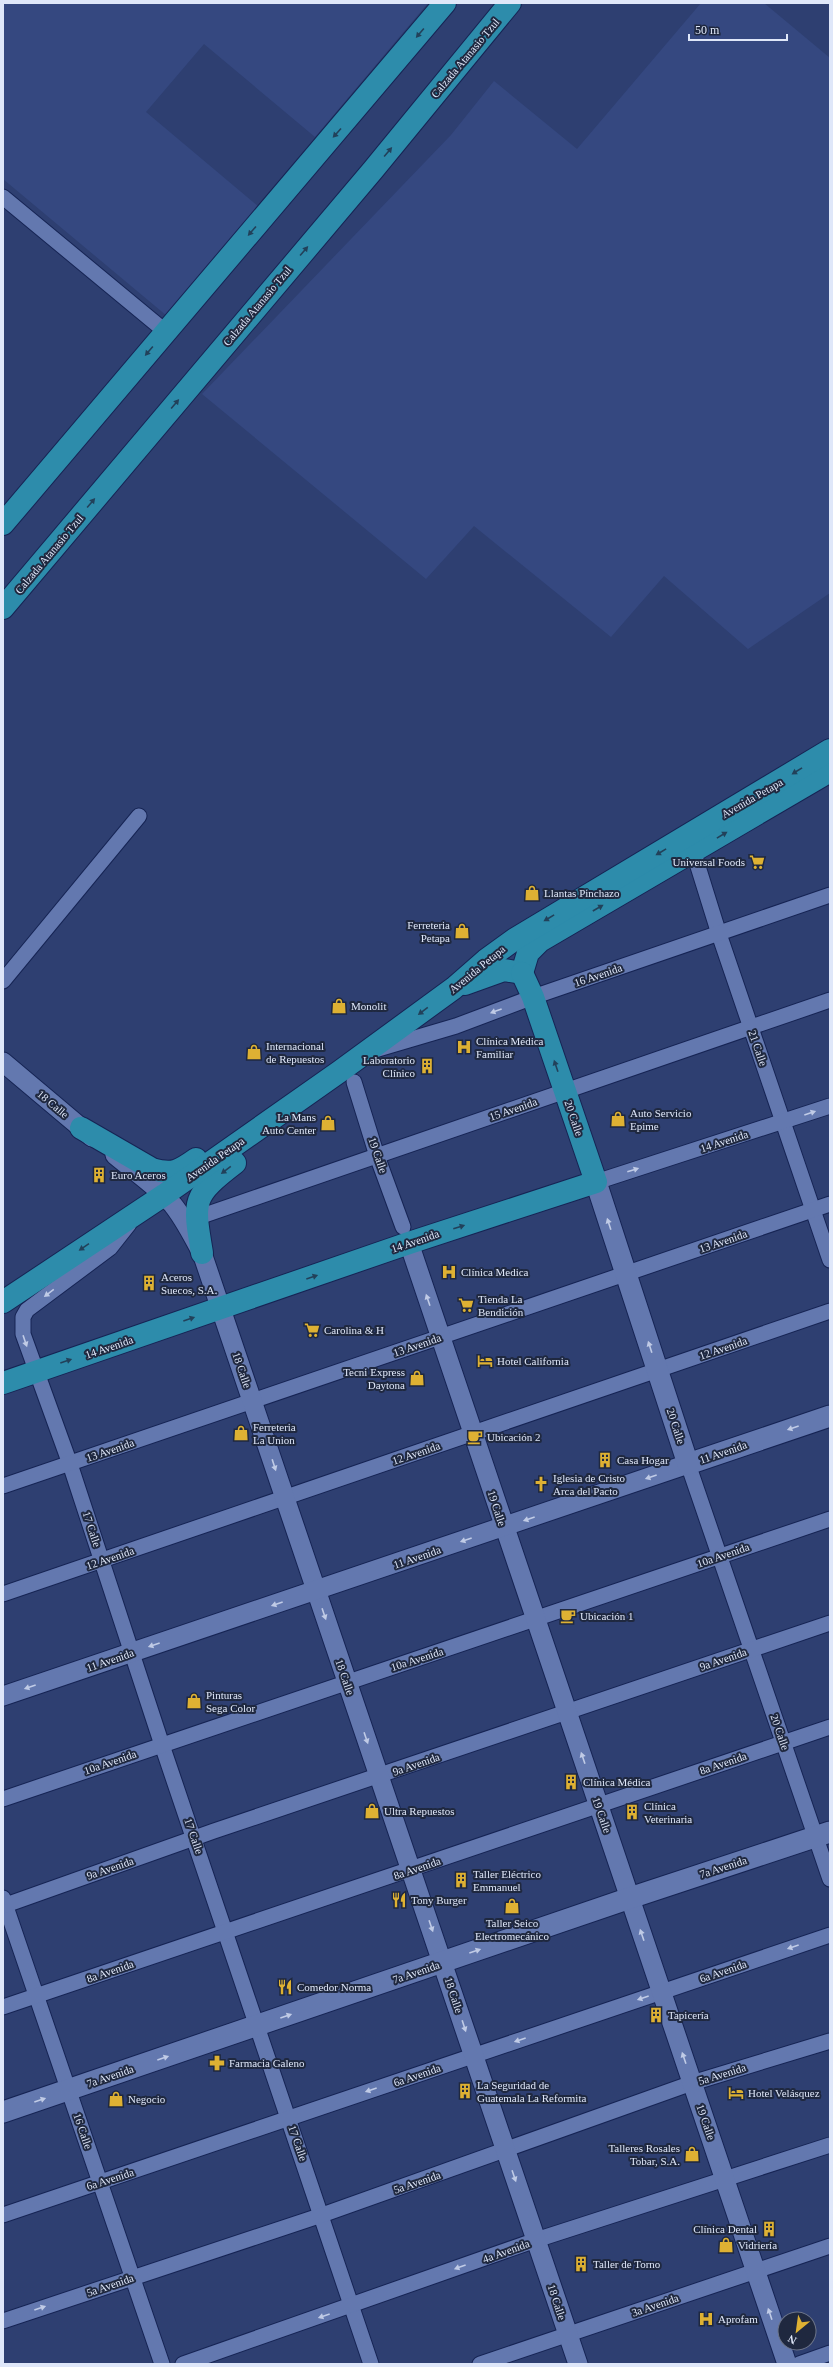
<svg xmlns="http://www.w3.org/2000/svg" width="833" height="2367" font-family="'Times New Roman',serif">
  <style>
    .built { fill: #354880 }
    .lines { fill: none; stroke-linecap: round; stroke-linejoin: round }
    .minor-casing { stroke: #162454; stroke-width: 17 }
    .tertiary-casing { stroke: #162454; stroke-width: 21 }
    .secondary-casing { stroke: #162454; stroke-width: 23 }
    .primary-casing { stroke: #162454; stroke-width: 24 }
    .minor { stroke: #6378af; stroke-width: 15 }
    .tertiary { stroke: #6378af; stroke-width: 19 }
    .secondary { stroke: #6378af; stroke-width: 21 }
    .primary { stroke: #2d8cab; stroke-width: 22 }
    .oneway { fill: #22415a }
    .oneway2 { fill: #c0cbe6 }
    .labels { text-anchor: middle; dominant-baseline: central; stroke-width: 4; stroke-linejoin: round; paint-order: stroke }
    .street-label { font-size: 11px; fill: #dfe7f9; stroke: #1f283f }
    .poi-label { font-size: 11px; fill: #dfe7f9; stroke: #1f283f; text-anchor: start }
  </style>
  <rect width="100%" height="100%" fill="#2e3f71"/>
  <g class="built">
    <polygon points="3,3 428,3 315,137 204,44 146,112 259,207 167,316 3,179"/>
    <polygon points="701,3 764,3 830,58 830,593 748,649 664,576 611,637 474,526 426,579 202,394 451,135 494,81 577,149"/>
  </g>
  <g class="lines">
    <g class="minor-casing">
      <g id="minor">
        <polyline points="3,197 166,332"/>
        <polyline points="691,844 719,934 830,1260"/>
        <polyline points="3,981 139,816"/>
        <polyline points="378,1049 456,1026 533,997 830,895"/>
        <polyline points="354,1082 377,1156 403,1227"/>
        <polyline points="596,1182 830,1106"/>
        <polyline points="196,1218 830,1000"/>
        <polyline points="129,1224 110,1248 27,1310 23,1317 23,1334 70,1464 162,1745 371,2364"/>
        <polyline points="688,1464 830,1879"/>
        <polyline points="3,1486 830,1204"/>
        <polyline points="3,1594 830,1311"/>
        <polyline points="3,1799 830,1519"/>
        <polyline points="3,1898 162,2364"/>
        <polyline points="3,1906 214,1831 830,1623"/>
        <polyline points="3,2007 830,1727"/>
        <polyline points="3,2215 830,1935"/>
        <polyline points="3,2321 322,2215 692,2083 830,2041"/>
        <polyline points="183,2364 536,2240 830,2145"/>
        <polyline points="480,2364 830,2246"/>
        <polyline points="799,2364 830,2353"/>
      </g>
    </g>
    <g class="tertiary-casing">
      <g id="tertiary">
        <polyline points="3,1062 92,1137"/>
        <path d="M 115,1155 C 134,1171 157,1186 173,1205 C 185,1220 193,1237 202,1253 L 578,2364"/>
        <polyline points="409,1243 787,2364"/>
        <polyline points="3,1696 688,1464"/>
      </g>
    </g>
    <g class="secondary-casing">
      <g id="secondary">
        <polyline points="596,1182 688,1464 830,1416"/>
        <polyline points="3,2112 630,1898 830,1832"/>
      </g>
    </g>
    <g class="primary-casing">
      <g id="primary">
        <polyline points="3,524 445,3"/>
        <polyline points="3,608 373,170 510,3"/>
        <polyline points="522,973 528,953 540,941 830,771"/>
        <polyline points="465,984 504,970 522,973"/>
        <path d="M 81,1128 L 152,1169 C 173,1175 179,1171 196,1159"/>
        <path d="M 202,1253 C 193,1200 192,1196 235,1163"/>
        <polyline points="3,1302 164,1195 339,1072 454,988 486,960 515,939 830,750"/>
        <polyline points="3,1383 409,1243 596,1182 533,997 522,973"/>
      </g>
    </g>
    <use href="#minor" class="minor"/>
    <use href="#tertiary" class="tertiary"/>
    <use href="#secondary" class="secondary"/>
    <use href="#primary" class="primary"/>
  </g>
  <defs><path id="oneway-solid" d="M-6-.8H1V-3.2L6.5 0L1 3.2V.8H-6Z"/></defs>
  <g class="oneway">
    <use href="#oneway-solid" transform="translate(420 33) rotate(130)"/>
    <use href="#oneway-solid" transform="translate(337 133) rotate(132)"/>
    <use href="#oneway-solid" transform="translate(388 152) rotate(-50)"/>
    <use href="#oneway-solid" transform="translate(252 231) rotate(131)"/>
    <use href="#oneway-solid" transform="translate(304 251) rotate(-49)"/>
    <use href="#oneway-solid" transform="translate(149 351) rotate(130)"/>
    <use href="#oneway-solid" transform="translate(175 404) rotate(-50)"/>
    <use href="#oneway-solid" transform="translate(91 503) rotate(-50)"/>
    <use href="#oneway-solid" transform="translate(797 771) rotate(148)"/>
    <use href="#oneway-solid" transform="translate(722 835) rotate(-31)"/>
    <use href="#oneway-solid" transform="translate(661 852) rotate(149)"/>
    <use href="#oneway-solid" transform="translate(598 908) rotate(-30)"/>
    <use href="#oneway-solid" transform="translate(549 918) rotate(149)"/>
    <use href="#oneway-solid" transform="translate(423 1011) rotate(143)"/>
    <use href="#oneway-solid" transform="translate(556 1066) rotate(-109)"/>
    <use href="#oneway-solid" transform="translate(226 1170) rotate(143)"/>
    <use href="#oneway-solid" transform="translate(459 1227) rotate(-18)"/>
    <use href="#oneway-solid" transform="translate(84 1247) rotate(146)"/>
    <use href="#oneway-solid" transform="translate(312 1277) rotate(-19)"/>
    <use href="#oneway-solid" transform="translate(189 1319) rotate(-19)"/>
    <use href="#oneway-solid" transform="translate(66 1361) rotate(-19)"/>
  </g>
  <g class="oneway2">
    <use href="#oneway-solid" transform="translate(496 1011) rotate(160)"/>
    <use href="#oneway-solid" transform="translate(810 1113) rotate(-19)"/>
    <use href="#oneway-solid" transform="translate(633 1170) rotate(-18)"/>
    <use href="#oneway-solid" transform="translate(609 1224) rotate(-108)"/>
    <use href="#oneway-solid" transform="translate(49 1293) rotate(143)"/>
    <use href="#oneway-solid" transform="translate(428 1300) rotate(-109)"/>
    <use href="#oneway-solid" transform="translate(25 1341) rotate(71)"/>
    <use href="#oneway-solid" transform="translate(650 1347) rotate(-108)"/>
    <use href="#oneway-solid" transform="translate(793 1428) rotate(161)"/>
    <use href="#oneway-solid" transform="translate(274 1465) rotate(72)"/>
    <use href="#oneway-solid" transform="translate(651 1477) rotate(161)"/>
    <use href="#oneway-solid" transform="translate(529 1519) rotate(161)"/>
    <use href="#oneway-solid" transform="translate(466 1540) rotate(161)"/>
    <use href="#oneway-solid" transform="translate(277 1604) rotate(161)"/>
    <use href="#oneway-solid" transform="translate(324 1614) rotate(71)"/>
    <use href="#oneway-solid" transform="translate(154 1645) rotate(161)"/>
    <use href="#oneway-solid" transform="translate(30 1687) rotate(161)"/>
    <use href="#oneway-solid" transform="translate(366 1738) rotate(71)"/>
    <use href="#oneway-solid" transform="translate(583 1758) rotate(-109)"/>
    <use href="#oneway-solid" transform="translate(431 1926) rotate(71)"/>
    <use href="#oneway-solid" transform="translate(642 1935) rotate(-109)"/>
    <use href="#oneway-solid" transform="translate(793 1947) rotate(161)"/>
    <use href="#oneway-solid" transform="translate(475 1951) rotate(-19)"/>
    <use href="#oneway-solid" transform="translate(643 1998) rotate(161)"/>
    <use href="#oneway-solid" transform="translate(286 2016) rotate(-19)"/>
    <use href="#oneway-solid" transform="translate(464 2026) rotate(72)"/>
    <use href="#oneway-solid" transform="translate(520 2040) rotate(161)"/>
    <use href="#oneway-solid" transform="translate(163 2058) rotate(-19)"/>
    <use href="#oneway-solid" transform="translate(684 2058) rotate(-109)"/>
    <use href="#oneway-solid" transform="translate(371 2090) rotate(161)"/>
    <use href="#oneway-solid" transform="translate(40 2100) rotate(-19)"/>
    <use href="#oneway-solid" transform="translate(514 2176) rotate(71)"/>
    <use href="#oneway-solid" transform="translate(460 2267) rotate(160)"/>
    <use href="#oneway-solid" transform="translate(40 2308) rotate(-19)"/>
    <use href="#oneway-solid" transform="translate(770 2314) rotate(-109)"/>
    <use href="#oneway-solid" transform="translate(324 2316) rotate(161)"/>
  </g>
  <defs>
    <g id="supermarket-bare" transform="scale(1.2)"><path d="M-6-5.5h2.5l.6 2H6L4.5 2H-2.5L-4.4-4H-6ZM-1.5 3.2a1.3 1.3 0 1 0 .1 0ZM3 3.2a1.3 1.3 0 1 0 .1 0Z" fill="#deb133" stroke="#1f283f" stroke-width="2.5" paint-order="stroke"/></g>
    <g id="shop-bare" transform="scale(1.2)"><path d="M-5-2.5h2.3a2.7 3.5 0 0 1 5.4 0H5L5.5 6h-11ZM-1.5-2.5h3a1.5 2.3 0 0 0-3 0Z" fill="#deb133" stroke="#1f283f" stroke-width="2.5" paint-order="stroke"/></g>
    <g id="hospital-bare" transform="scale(1.2)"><path d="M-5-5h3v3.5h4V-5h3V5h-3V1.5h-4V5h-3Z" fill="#deb133" stroke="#1f283f" stroke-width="2.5" paint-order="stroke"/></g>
    <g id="building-bare" transform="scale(1.2)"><path d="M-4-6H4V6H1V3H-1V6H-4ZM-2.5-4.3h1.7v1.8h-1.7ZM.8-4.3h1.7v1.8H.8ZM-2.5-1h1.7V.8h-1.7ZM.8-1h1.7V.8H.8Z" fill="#deb133" stroke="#1f283f" stroke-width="2.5" paint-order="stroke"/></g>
    <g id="hotel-bare" transform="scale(1.2)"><path d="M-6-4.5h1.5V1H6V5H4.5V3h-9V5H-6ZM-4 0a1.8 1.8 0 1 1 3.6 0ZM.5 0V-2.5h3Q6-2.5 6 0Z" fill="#deb133" stroke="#1f283f" stroke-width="2.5" paint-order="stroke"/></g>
    <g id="cafe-bare" transform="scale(1.2)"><path d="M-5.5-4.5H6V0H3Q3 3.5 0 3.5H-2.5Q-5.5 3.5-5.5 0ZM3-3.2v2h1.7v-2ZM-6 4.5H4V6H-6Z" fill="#deb133" stroke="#1f283f" stroke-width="2.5" paint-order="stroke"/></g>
    <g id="church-bare" transform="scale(1.2)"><path d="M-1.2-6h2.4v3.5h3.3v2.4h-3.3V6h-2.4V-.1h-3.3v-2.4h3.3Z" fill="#deb133" stroke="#1f283f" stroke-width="2.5" paint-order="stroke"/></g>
    <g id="restaurant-bare" transform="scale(1.2)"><path d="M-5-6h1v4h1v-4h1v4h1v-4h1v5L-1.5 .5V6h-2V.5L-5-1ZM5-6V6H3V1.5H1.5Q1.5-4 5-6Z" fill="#deb133" stroke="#1f283f" stroke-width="2.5" paint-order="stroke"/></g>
    <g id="pharmacy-bare" transform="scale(1.2)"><path d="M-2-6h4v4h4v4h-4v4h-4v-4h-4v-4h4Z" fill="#deb133" stroke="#1f283f" stroke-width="2.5" paint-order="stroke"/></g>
  </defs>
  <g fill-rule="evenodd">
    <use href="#supermarket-bare" x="757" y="862"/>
    <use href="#shop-bare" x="532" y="893"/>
    <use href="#shop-bare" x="462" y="931"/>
    <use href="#shop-bare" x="339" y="1006"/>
    <use href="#hospital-bare" x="464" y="1047"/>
    <use href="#shop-bare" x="254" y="1052"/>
    <use href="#building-bare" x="427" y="1066"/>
    <use href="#shop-bare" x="618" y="1119"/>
    <use href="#shop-bare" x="328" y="1123"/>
    <use href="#building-bare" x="99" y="1175"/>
    <use href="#hospital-bare" x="449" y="1272"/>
    <use href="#building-bare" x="149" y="1283"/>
    <use href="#supermarket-bare" x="466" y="1305"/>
    <use href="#supermarket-bare" x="312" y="1330"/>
    <use href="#hotel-bare" x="485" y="1361"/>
    <use href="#shop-bare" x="417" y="1378"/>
    <use href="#shop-bare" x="241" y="1433"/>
    <use href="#cafe-bare" x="475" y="1437"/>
    <use href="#building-bare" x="605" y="1460"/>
    <use href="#church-bare" x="541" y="1484"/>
    <use href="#cafe-bare" x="568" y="1616"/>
    <use href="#shop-bare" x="194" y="1701"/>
    <use href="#building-bare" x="571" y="1782"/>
    <use href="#shop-bare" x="372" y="1811"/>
    <use href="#building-bare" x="632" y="1812"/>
    <use href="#building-bare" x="461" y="1880"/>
    <use href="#restaurant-bare" x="399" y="1900"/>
    <use href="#shop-bare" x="512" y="1906"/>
    <use href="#restaurant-bare" x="285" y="1987"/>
    <use href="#building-bare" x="656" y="2015"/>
    <use href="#pharmacy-bare" x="217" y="2063"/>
    <use href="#building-bare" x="465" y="2091"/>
    <use href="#hotel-bare" x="736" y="2093"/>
    <use href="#shop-bare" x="116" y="2099"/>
    <use href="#shop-bare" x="692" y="2154"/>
    <use href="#building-bare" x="769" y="2229"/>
    <use href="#shop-bare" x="726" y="2245"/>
    <use href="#building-bare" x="581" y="2264"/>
    <use href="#hospital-bare" x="706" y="2319"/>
  </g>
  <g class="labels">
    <g class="street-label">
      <text transform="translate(465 58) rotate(-50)">Calzada Atanasio Tzul</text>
      <text transform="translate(257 306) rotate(-50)">Calzada Atanasio Tzul</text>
      <text transform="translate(49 554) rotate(-50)">Calzada Atanasio Tzul</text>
      <text transform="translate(752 798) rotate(-30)">Avenida Petapa</text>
      <text transform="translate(477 969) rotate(-39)">Avenida Petapa</text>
      <text transform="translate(598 975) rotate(-19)">16 Avenida</text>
      <text transform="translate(758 1048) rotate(71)">21 Calle</text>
      <text transform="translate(53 1104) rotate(40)">18 Calle</text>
      <text transform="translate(513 1109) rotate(-19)">15 Avenida</text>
      <text transform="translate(574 1118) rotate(71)">20 Calle</text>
      <text transform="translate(724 1141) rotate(-18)">14 Avenida</text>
      <text transform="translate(378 1155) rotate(71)">19 Calle</text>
      <text transform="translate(215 1159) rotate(-35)">Avenida Petapa</text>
      <text transform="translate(415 1241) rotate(-19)">14 Avenida</text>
      <text transform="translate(723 1241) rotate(-19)">13 Avenida</text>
      <text transform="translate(417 1345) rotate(-19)">13 Avenida</text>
      <text transform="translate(109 1347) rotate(-19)">14 Avenida</text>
      <text transform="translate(723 1348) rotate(-19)">12 Avenida</text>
      <text transform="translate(242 1370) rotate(71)">18 Calle</text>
      <text transform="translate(676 1426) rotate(72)">20 Calle</text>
      <text transform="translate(110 1450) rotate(-19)">13 Avenida</text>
      <text transform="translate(723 1452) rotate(-19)">11 Avenida</text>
      <text transform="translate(416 1453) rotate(-19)">12 Avenida</text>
      <text transform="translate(497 1508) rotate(72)">19 Calle</text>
      <text transform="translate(92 1529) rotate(72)">17 Calle</text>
      <text transform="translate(723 1555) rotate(-19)">10a Avenida</text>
      <text transform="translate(417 1557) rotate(-19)">11 Avenida</text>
      <text transform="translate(110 1558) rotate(-19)">12 Avenida</text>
      <text transform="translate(417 1659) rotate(-18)">10a Avenida</text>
      <text transform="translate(723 1659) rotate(-19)">9a Avenida</text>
      <text transform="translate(110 1660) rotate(-19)">11 Avenida</text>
      <text transform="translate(345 1677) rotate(71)">18 Calle</text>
      <text transform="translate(780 1732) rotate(71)">20 Calle</text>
      <text transform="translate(110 1762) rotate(-19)">10a Avenida</text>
      <text transform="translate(723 1763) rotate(-19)">8a Avenida</text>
      <text transform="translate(416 1764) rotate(-19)">9a Avenida</text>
      <text transform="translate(602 1815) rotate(71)">19 Calle</text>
      <text transform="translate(194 1836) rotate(71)">17 Calle</text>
      <text transform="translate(723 1867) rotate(-18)">7a Avenida</text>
      <text transform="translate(110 1868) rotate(-19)">9a Avenida</text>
      <text transform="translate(417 1868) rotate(-19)">8a Avenida</text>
      <text transform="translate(110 1971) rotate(-19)">8a Avenida</text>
      <text transform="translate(723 1971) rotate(-19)">6a Avenida</text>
      <text transform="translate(416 1972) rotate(-19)">7a Avenida</text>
      <text transform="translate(454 1995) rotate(72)">18 Calle</text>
      <text transform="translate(722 2074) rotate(-17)">5a Avenida</text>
      <text transform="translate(417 2075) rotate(-19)">6a Avenida</text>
      <text transform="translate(110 2076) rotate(-19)">7a Avenida</text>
      <text transform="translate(706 2122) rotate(71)">19 Calle</text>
      <text transform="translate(83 2131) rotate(71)">16 Calle</text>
      <text transform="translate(298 2143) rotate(71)">17 Calle</text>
      <text transform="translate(110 2179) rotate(-18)">6a Avenida</text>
      <text transform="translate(417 2182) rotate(-19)">5a Avenida</text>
      <text transform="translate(506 2251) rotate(-20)">4a Avenida</text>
      <text transform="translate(110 2285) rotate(-19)">5a Avenida</text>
      <text transform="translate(557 2302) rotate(72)">18 Calle</text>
      <text transform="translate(655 2305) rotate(-19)">3a Avenida</text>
    </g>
    <g class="poi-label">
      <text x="745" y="862" text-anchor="end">Universal Foods</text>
      <text x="544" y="893">Llantas Pinchazo</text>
      <text x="450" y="925" text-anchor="end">Ferreteria<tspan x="450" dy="13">Petapa</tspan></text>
      <text x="351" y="1006">Monolit</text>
      <text x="476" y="1041">Clínica Médica<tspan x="476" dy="13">Familiar</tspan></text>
      <text x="266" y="1046">Internacional<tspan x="266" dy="13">de Repuestos</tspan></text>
      <text x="415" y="1060" text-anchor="end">Laboratorio<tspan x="415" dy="13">Clínico</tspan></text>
      <text x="630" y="1113">Auto Servicio<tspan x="630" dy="13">Epime</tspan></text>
      <text x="316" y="1117" text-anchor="end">La Mans<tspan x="316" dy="13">Auto Center</tspan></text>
      <text x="111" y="1175">Euro Aceros</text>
      <text x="461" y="1272">Clínica Medica</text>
      <text x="161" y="1277">Aceros<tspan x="161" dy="13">Suecos, S.A.</tspan></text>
      <text x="478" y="1299">Tienda La<tspan x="478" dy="13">Bendición</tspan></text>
      <text x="324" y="1330">Carolina &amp; H</text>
      <text x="497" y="1361">Hotel California</text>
      <text x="405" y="1372" text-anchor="end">Tecni Express<tspan x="405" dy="13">Daytona</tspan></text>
      <text x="253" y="1427">Ferreteria<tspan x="253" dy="13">La Union</tspan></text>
      <text x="487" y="1437">Ubicación 2</text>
      <text x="617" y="1460">Casa Hogar</text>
      <text x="553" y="1478">Iglesia de Cristo<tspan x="553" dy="13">Arca del Pacto</tspan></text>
      <text x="580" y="1616">Ubicación 1</text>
      <text x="206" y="1695">Pinturas<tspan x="206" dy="13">Sega Color</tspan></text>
      <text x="583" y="1782">Clínica Médica</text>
      <text x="644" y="1806">Clínica<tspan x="644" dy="13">Veterinaria</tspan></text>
      <text x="384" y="1811">Ultra Repuestos</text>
      <text x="473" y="1874">Taller Eléctrico<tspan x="473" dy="13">Emmanuel</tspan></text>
      <text x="411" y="1900">Tony Burger</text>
      <text x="512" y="1923" text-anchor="middle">Taller Seico<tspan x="512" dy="13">Electromecánico</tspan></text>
      <text x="297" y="1987">Comedor Norma</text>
      <text x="668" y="2015">Tapicería</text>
      <text x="229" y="2063">Farmacia Galeno</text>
      <text x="477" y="2085">La Seguridad de<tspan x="477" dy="13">Guatemala La Reformita</tspan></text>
      <text x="748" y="2093">Hotel Velásquez</text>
      <text x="128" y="2099">Negocio</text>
      <text x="680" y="2148" text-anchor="end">Talleres Rosales<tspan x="680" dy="13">Tobar, S.A.</tspan></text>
      <text x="757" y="2229" text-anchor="end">Clínica Dental</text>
      <text x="738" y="2245">Vidriería</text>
      <text x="593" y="2264">Taller de Torno</text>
      <text x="718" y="2319">Aprofam</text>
    </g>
  </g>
  <rect width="833" height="2367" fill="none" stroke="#dfe7f9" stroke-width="8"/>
  <g transform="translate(797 2331) rotate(209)"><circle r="19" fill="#1f283f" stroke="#6c7489"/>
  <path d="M0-3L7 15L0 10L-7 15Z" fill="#deb133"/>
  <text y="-6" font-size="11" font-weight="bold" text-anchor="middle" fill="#dfe7f9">N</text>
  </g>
  <path d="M689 34v6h98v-6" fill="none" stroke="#dfe7f9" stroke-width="2"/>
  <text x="695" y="34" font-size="12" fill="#dfe7f9" stroke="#1f283f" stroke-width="3" paint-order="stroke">50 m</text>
</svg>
